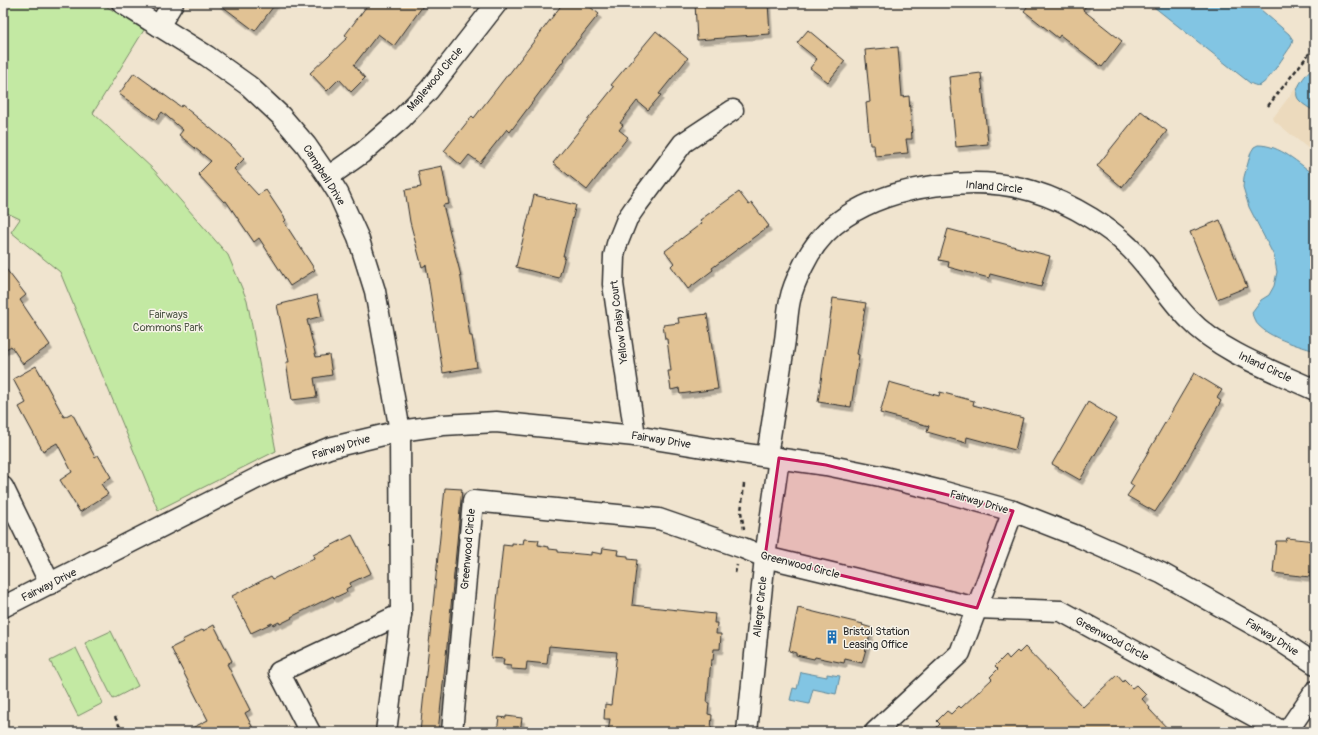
<svg xmlns="http://www.w3.org/2000/svg" width="1318" height="735" font-family="Pangolin,sans-serif">
  <style>
    .built { fill: #ecdabd }
    .green { fill: #c3e9a3; stroke: #778a67 }
    .water { fill: #82c5e3; stroke: #5f8799 }
    .building { fill: #e1c294; stroke: #2b2b2b; filter: url(#shadow) }
    .lines { fill: none; stroke-linecap: round; stroke-linejoin: round }
    .minor-casing { stroke: #2b2b2b; stroke-width: 23 }
    .path { stroke: #2b2b2b; stroke-width: 2.5; stroke-dasharray: 4 3; stroke-linecap: butt }
    .minor { stroke: #f7f3e8; stroke-width: 20 }
    .marked { fill: #c2185b; fill-opacity: 0.2; stroke: #c2185b; stroke-width: 3; stroke-linejoin: round }
    .labels { text-anchor: middle; dominant-baseline: central; stroke-width: 3; stroke-linejoin: round; paint-order: stroke }
    .street-label { font-size: 11px; fill: #2b2b2b; stroke: #f7f3e8 }
    .park-label { font-size: 11px; fill: #515a49; stroke: #f7f3e8 }
    .poi-label { font-size: 11px; fill: #2b2b2b; stroke: #f7f3e8; text-anchor: start }
  </style>
  <defs>
    <filter id="shadow"><feDropShadow dx="2.5" dy="4.5" stdDeviation="0" flood-color="#0004"/></filter>
  </defs>
  <rect width="100%" height="100%" fill="#f0e4cf"/>
  <filter id="ink" filterUnits="userSpaceOnUse"><feTurbulence type="fractalNoise" baseFrequency=".025" numOctaves="2"/><feDisplacementMap in="SourceGraphic" scale="8" xChannelSelector="R" yChannelSelector="G"/><feConvolveMatrix kernelMatrix="1 2 1 2 8 2 1 2 1" color-interpolation-filters="sRGB"/></filter>
  <g filter="url(#ink)">
    <polygon class="built" points="1315,63 1315,154 1272,119"/>
    <g class="green">
      <polygon points="3,3 101,3 144,30 93,113 154,170 228,255 247,300 276,451 158,510 60,272 11,232 20,219 3,211"/>
      <polygon points="111,631 138,686 113,699 85,643"/>
      <polygon points="76,648 103,703 78,716 50,661"/>
    </g>
    <g class="water">
      <path d="M 1149,3 L 1253,3 L 1289,34 L 1293,40 L 1291,46 C 1285,54 1270,79 1262,84 C 1258,87 1254,85 1250,83 Z"/>
      <path d="M 1315,64 L 1315,112 C 1310,108 1303,105 1299,100 C 1290,90 1309,72 1315,64 Z"/>
      <path d="M 1258,145 C 1280,145 1298,163 1315,175 L 1315,351 C 1297,345 1254,335 1252,312 L 1261,300 L 1269,295 L 1274,286 L 1277,272 L 1274,256 L 1249,207 L 1243,187 L 1244,177 L 1251,152 L 1254,147 Z"/>
      <polygon points="801,672 827,677 827,674 840,676 836,694 813,689 809,704 790,700 793,688 797,689"/>
    </g>
    <g class="building">
      <polygon points="218,3 276,3 255,31"/>
      <polygon points="369,3 425,3 394,46 378,34 354,65 365,78 351,92 339,79 327,91 310,73 348,37 345,35"/>
      <polygon points="563,3 585,3 599,14 563,59 564,60 510,132 507,129 480,163 469,155 461,165 444,151 472,116 474,118 508,74 509,74"/>
      <polygon points="695,3 768,3 770,34 724,37 724,38 697,40"/>
      <polygon points="1030,3 1088,3 1083,10 1122,41 1102,67 1060,35 1058,38 1024,11"/>
      <polygon points="808,30 845,61 828,82 810,68 817,59 797,43"/>
      <polygon points="656,31 688,58 659,94 661,95 648,110 637,101 620,123 623,125 619,130 628,137 587,190 553,163 614,87 611,85"/>
      <polygon points="898,47 902,97 909,96 912,139 906,139 908,153 875,156 874,145 870,145 866,103 870,102 865,50"/>
      <polygon points="134,73 181,107 182,105 231,145 244,159 234,169 258,195 266,190 286,220 284,222 315,270 290,286 259,238 254,242 226,201 224,202 198,174 211,161 179,135 183,130 162,112 156,120 119,94"/>
      <polygon points="981,73 988,144 956,147 949,77"/>
      <polygon points="1141,111 1167,131 1122,187 1097,166"/>
      <polygon points="442,166 449,204 443,205 460,272 470,336 472,336 477,367 443,373 426,265 422,267 410,222 405,190 421,187 418,171"/>
      <polygon points="739,192 749,205 752,203 769,226 712,268 713,270 688,289 671,266 674,263 665,251 702,223 700,220"/>
      <polygon points="534,195 576,205 563,256 565,256 559,278 516,267"/>
      <polygon points="1220,220 1247,287 1217,299 1190,232"/>
      <polygon points="948,229 1050,256 1041,287 990,274 989,278 948,267 949,262 939,260"/>
      <polygon points="3,265 26,295 20,300 50,345 23,364 11,346 3,351"/>
      <polygon points="317,295 322,316 307,320 316,357 329,355 332,375 314,378 317,397 292,400 286,362 289,362 277,305"/>
      <polygon points="833,298 866,303 857,354 859,355 851,407 818,402"/>
      <polygon points="707,314 718,389 680,394 679,388 671,390 668,371 671,371 667,339 665,339 663,325 679,323 678,318"/>
      <polygon points="36,366 64,417 72,413 95,457 98,455 111,477 101,484 108,494 80,512 60,480 72,472 57,443 43,451 19,407 26,403 13,379"/>
      <polygon points="1194,373 1222,390 1217,398 1221,401 1175,482 1155,512 1127,496 1134,486 1130,483"/>
      <polygon points="889,382 939,396 940,392 974,401 973,405 1023,418 1015,450 967,437 966,443 927,432 929,426 880,413"/>
      <polygon points="1088,402 1116,419 1080,480 1052,464"/>
      <polygon points="445,488 462,489 449,627 438,732 420,732"/>
      <polygon points="352,535 371,573 350,583 351,586 346,589 347,592 334,598 333,596 291,617 292,618 280,624 279,622 273,625 272,623 251,633 232,596 271,576 273,579 314,558 313,555"/>
      <polygon points="1287,538 1315,541 1315,573 1310,572 1310,577 1273,573 1276,541 1286,541"/>
      <polygon points="524,539 539,540 538,545 549,547 549,549 558,550 558,552 591,555 591,552 602,554 603,548 618,550 617,555 628,556 628,559 637,560 632,605 715,614 714,623 717,623 716,634 721,634 720,649 714,649 713,660 711,660 707,703 709,703 708,714 712,715 711,730 707,729 706,732 608,732 610,719 604,719 605,704 611,705 617,652 549,646 547,664 527,662 526,670 511,669 511,666 503,665 504,659 491,658 503,545 512,546 512,543 523,544"/>
      <polygon points="798,608 863,624 862,625 872,628 862,663 845,659 844,663 815,657 814,659 796,655 796,653 789,651"/>
      <polygon points="214,625 232,661 227,664 250,710 245,713 255,732 184,732 208,720 171,648 183,642 182,640 202,630 203,631"/>
      <polygon points="1025,647 1083,707 1117,675 1123,682 1124,680 1132,688 1136,685 1146,695 1142,699 1150,708 1149,709 1171,732 932,732 940,724 937,721 947,711 951,714 959,706 961,708 992,679 990,677 998,669 995,666 1006,655 1009,659 1017,651 1019,653"/>
      <polygon points="506,716 522,718 520,732 497,732 499,717 506,718"/>
    </g>
    <g class="lines">
      <g class="minor-casing">
        <g id="minor">
          <polyline points="122,3 207,56 249,86 281,116 306,145 328,177 338,193 358,237 375,291 400,431 401,614 386,732"/>
          <polyline points="159,26 173,3"/>
          <polyline points="328,177 362,153 401,119 429,90 497,3"/>
          <polyline points="635,436 613,284 614,256 617,244 627,219 636,206 683,143 733,110"/>
          <path d="M 767,456 C 773,418 779,379 785,340 C 787,327 787,313 790,300 C 792,289 798,276 803,266 C 812,247 827,229 845,217 C 893,185 976,174 1032,191 C 1052,197 1073,207 1091,218 C 1104,226 1118,236 1129,247 C 1152,269 1167,297 1189,319 C 1220,352 1274,371 1315,390"/>
          <polyline points="3,487 50,584"/>
          <polyline points="3,607 269,472 329,448 400,431 443,425 496,422 635,436 740,453 826,465 880,476 941,491 1013,511 1077,536 1161,573 1270,634 1315,664"/>
          <polyline points="310,732 279,672 401,614"/>
          <polyline points="452,732 473,501 659,519 743,548 765,557 977,608 1061,611 1283,732"/>
          <polyline points="747,732 765,557 779,458"/>
          <polyline points="875,732 960,653 1013,511"/>
          <polyline points="1287,732 1315,691"/>
        </g>
      </g>
      <g class="path">
        <polyline points="1268,106 1315,46"/>
        <polyline points="744,484 741,512 744,529"/>
        <polyline points="735,573 737,565"/>
        <polyline points="115,717 122,731"/>
      </g>
      <use href="#minor" class="minor"/>
    </g>
  </g>
  <path class="marked" d="M 779,458 L 826,465 L 1013,511 L 977,608 L 765,557 Z"/>
  <defs>
    <g id="building-bare" transform="scale(1.08)"><path d="M-4-6H4V6H1V3H-1V6H-4ZM-2.5-4.3h1.7v1.8h-1.7ZM.8-4.3h1.7v1.8H.8ZM-2.5-1h1.7V.8h-1.7ZM.8-1h1.7V.8H.8Z" fill="#1f6fb2" stroke="#f7f3e8" stroke-width="2.5" paint-order="stroke"/></g>
  </defs>
  <g fill-rule="evenodd">
    <use href="#building-bare" x="832" y="637"/>
  </g>
  <g class="labels">
    <g class="street-label">
      <text transform="translate(435 79) rotate(-50)">Maplewood Circle</text>
      <text transform="translate(324 175) rotate(58)">Campbell Drive</text>
      <text transform="translate(994 187) rotate(5)">Inland Circle</text>
      <text transform="translate(619 322) rotate(-97)">Yellow Daisy Court</text>
      <text transform="translate(1265 367) rotate(25)">Inland Circle</text>
      <text transform="translate(661 440) rotate(9)">Fairway Drive</text>
      <text transform="translate(341 447) rotate(-17)">Fairway Drive</text>
      <text transform="translate(979 502) rotate(16)">Fairway Drive</text>
      <text transform="translate(468 549) rotate(-85)">Greenwood Circle</text>
      <text transform="translate(800 565) rotate(14)">Greenwood Circle</text>
      <text transform="translate(49 585) rotate(-27)">Fairway Drive</text>
      <text transform="translate(760 607) rotate(-84)">Allegre Circle</text>
      <text transform="translate(1272 637) rotate(32)">Fairway Drive</text>
      <text transform="translate(1112 639) rotate(28)">Greenwood Circle</text>
    </g>
    <g class="park-label">
      <text x="168" y="314">Fairways<tspan x="168" dy="13">Commons Park</tspan></text>
    </g>
    <g class="poi-label">
      <text x="843" y="631">Bristol Station<tspan x="843" dy="13">Leasing Office</tspan></text>
    </g>
  </g>
  <rect width="1318" height="735" fill="none" stroke="#f7f3e8" stroke-width="16"/>
  <rect x="8" y="8" width="1302" height="719" fill="none" stroke="#2b2b2b" stroke-width="1.5" filter="url(#ink)"/>
</svg>
